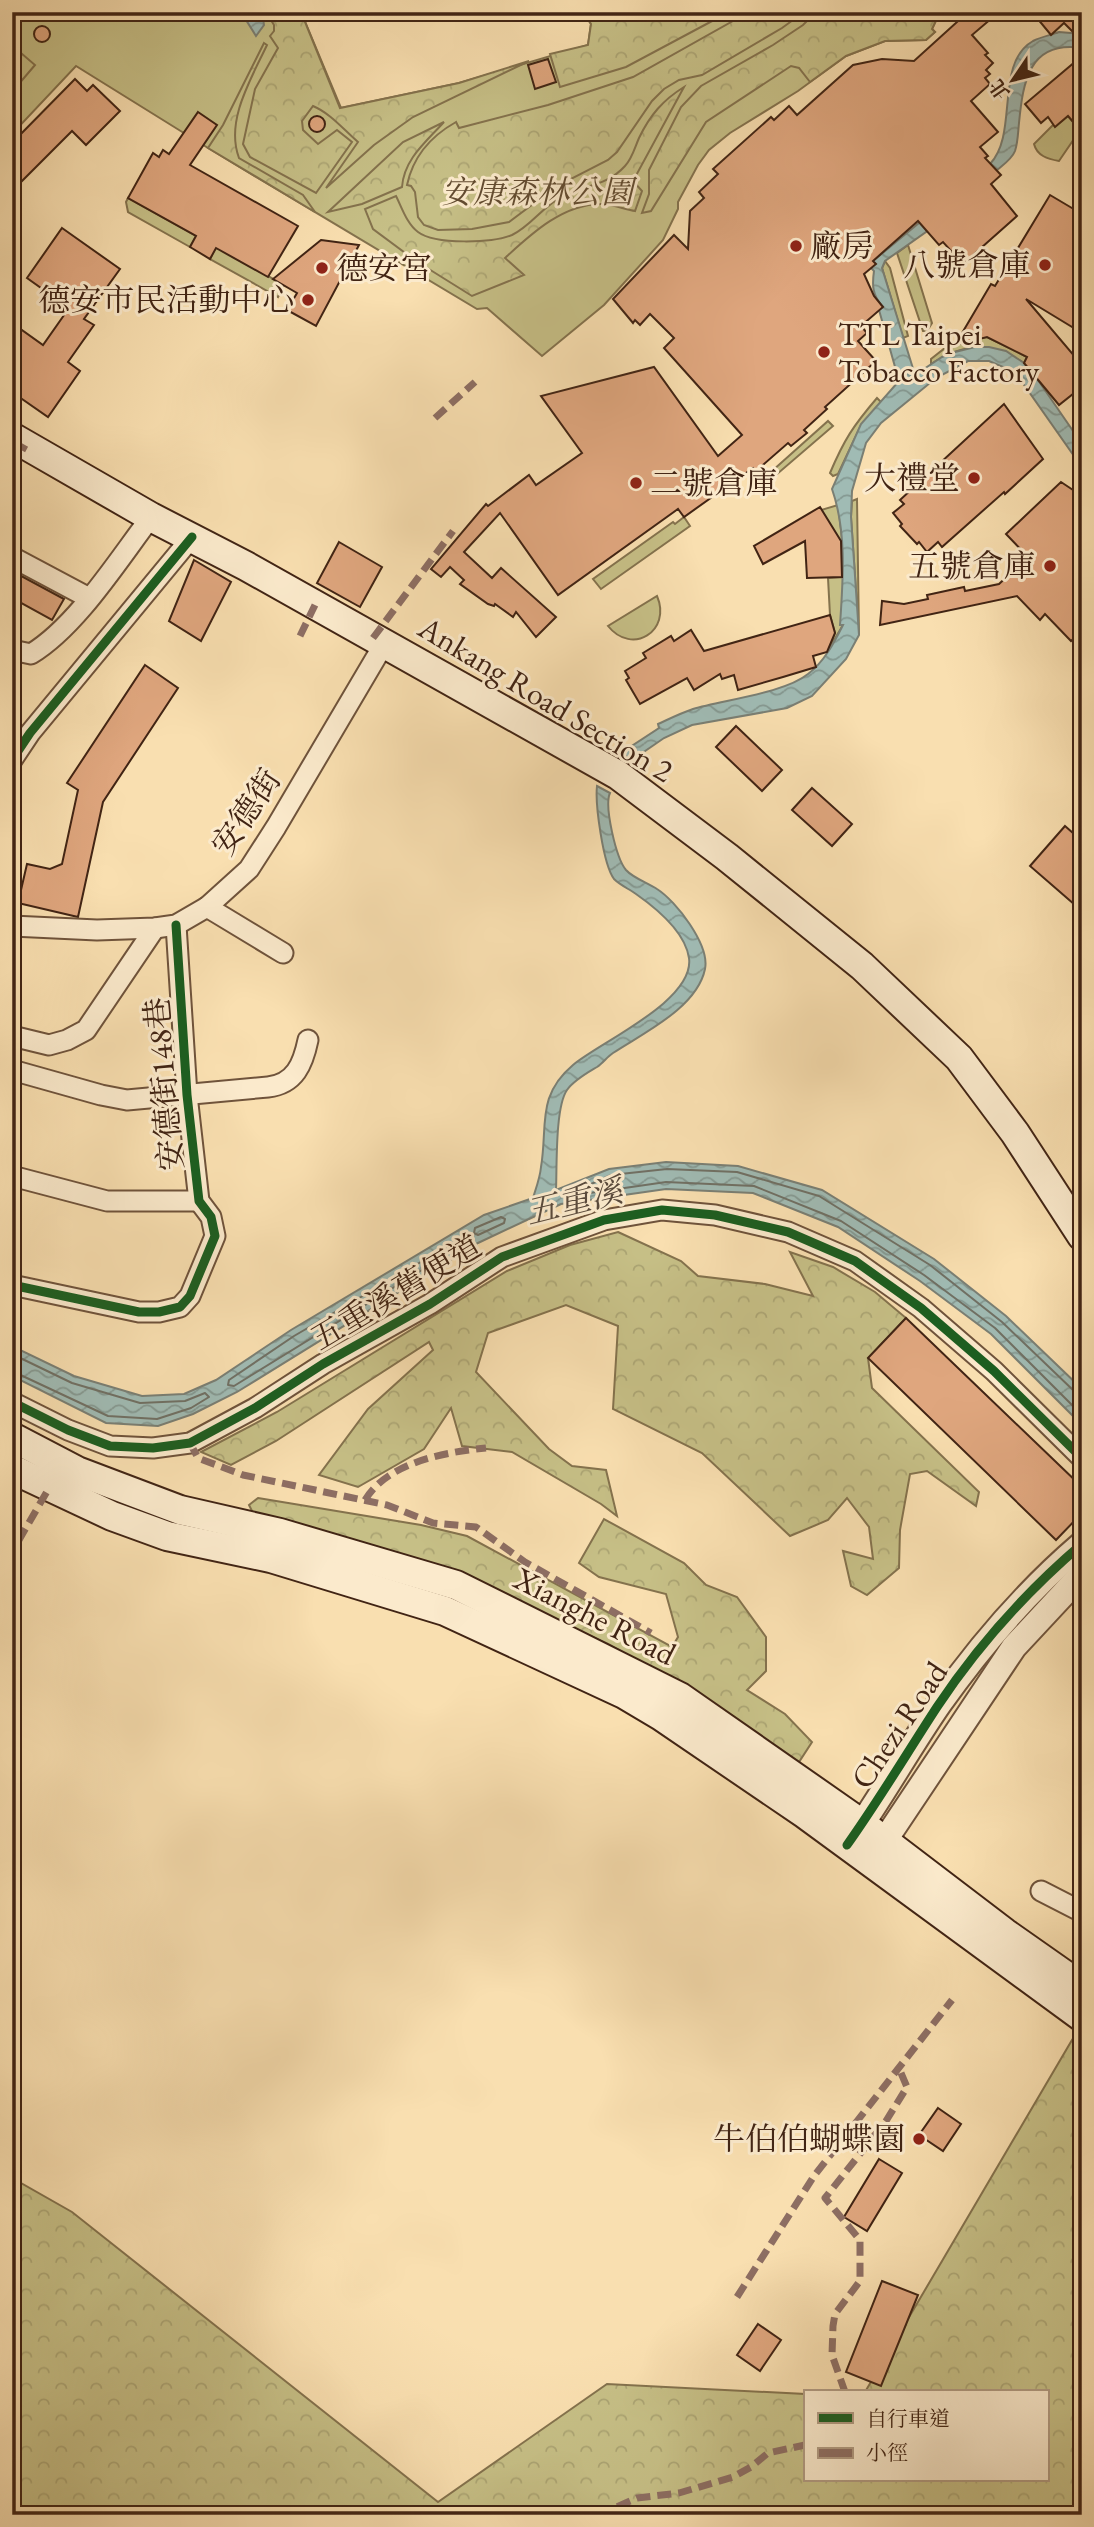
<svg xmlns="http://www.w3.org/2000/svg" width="1094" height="2527" font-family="'EB Garamond','Noto Serif TC',serif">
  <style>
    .green { fill: #c6bf86; stroke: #84724d; stroke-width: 2 }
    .forest { fill: url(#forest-crowns); stroke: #84724d; stroke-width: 2 }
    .water { fill: url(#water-waves); stroke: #7a7f74; stroke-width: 2 }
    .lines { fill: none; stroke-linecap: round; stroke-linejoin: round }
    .shore { stroke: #707064; stroke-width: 2 }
    .building { fill: #dfa67e; stroke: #412414; stroke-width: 2 }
    .minor-casing { stroke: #6f533b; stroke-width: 23 }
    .tertiary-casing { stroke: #6f533b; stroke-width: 28 }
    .secondary-casing { stroke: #412414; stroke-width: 32 }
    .minor { stroke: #fbeacc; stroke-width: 19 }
    .tertiary { stroke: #fbeacc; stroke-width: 24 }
    .secondary { stroke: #fbeacc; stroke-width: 28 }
    .quiet { stroke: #8d6e63; stroke-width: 7; stroke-dasharray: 14 7; stroke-linecap: butt }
    .cycleway-casing { stroke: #fbeacc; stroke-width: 13 }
    .cycleway { stroke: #1b5e20; stroke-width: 9 }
    .poi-dot { fill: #8f2418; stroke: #fbeacc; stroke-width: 2.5 }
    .labels { text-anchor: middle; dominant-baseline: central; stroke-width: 6; stroke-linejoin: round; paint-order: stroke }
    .park-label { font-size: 32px; font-style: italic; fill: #624b30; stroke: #fbeacc }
    .poi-label { font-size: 32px; fill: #412414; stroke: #fbeacc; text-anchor: end }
    .street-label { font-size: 32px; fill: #412414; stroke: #fbeacc }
    .water-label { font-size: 33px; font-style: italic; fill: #594a3c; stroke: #fbeacc }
  </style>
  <defs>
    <pattern id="forest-crowns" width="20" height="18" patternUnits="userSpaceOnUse" patternTransform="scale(1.75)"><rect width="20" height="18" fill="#c6bf86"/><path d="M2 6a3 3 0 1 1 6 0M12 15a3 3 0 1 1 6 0" fill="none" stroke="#aba473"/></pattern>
    <pattern id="water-waves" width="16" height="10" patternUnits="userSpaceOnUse" patternTransform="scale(1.75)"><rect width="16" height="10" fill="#a0bbb4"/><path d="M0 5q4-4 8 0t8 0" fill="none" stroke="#849891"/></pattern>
  </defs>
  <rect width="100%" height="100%" fill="#f9dfb0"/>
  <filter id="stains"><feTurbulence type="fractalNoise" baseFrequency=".00286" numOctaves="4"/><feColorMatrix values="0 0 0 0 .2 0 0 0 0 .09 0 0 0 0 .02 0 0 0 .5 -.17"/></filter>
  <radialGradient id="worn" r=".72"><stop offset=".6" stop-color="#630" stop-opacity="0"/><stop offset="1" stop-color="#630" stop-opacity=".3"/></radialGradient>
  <g class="green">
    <polygon points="12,12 301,12 341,108 459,83 588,45 591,24 583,12 940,12 932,29 935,32 926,40 885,41 846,56 798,91 730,133 709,150 698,165 678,202 678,209 663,240 604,305 542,356 487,308 477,309 208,148 76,66 12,134"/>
    <path d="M 1068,116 L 1076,126 L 1078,133 L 1059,161 C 1048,159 1037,156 1034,144 L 1053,125 L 1055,126 Z"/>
    <polygon points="128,198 196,236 190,247 128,212 126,202"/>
    <polygon points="908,245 932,323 927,331 923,331 897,253"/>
    <polygon points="216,247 284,285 278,297 210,259"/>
    <polygon points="885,261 890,268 908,336 903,338 882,268"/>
    <path d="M 987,337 L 1027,357 L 1024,363 C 991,342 964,342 931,364 L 931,359 L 950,344 Z"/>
    <path d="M 877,398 L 882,403 L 861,425 L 838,474 L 833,476 L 830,473 C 844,440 853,426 877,398 Z"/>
    <polygon points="828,421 833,426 776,475 772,471"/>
    <polygon points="857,499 859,635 851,517 852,501"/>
    <polygon points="838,505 843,547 843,625 827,652 835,633 830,615 828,578 842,577 841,545 821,510"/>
    <polygon points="684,517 690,526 601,589 593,579 673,522 675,524"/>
    <path d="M 657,596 C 672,631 632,656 608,626 Z"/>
  </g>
  <g class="forest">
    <polygon points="78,12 166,12 137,20 99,14 74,18"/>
    <path d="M 266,12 L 301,12 L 340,108 L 459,83 L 529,61 L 413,117 L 374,145 L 326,188 L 358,142 C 344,130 330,113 313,106 L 302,121 L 303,130 L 318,144 L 337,130 L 352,142 L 316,193 L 250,157 L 243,144 L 255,89 L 278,48 L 270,36 L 274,31 L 274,25 Z"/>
    <polygon points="583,12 729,12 626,67 560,87 550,54 588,45 591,24"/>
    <path d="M 749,12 L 804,12 L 782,28 L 702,75 L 679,80 L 664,89 L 652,101 L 617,152 L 608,160 L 557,186 L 509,222 L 472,229 L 438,230 L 424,225 L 418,217 L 415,192 L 411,186 L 407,185 C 413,157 431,136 456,122 L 459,128 L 548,105 L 633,77 Z"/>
    <polygon points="816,12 940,12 932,29 935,32 926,40 885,41 846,56 810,82 799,68 791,66 706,122 651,211 642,213 649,194 649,170 681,107 701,86 773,45 803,25"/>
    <path d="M 264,43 L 267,45 C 251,79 225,121 239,158 L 303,195 L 315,212 L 208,148 L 223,125 Z"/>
    <polygon points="14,47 35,65 12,92 12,49"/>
    <path d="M 684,87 L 633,181 L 642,191 L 635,211 C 625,209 613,205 603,204 C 564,203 531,234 505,258 L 524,275 L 472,296 L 416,261 L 373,229 L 365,209 L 396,196 C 402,208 407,224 418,232 C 435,245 493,243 512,235 C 531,226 544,205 563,196 C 585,185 607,186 625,166 C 632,159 635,147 639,138 C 650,115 663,100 684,87 Z"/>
    <path d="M 444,122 C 426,142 404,159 402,187 L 362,204 L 328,212 L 403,142 Z"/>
    <polygon points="618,1232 681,1261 698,1276 765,1284 813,1296 790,1252 833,1267 875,1292 906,1318 868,1358 872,1388 979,1492 976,1506 927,1471 910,1474 900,1530 899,1568 867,1595 851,1586 843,1551 873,1559 869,1527 847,1498 828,1520 790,1536 702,1453 613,1409 618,1326 566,1305 488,1333 476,1372 549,1449 572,1466 606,1470 617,1516 601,1504 512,1452 462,1446 451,1408 424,1449 358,1487 319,1475 368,1409 433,1350 429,1342 276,1441 231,1465 201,1452 277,1412 507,1271 570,1245"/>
    <polygon points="258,1498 421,1525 467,1536 672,1647 678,1637 666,1594 599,1577 579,1563 604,1519 684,1563 706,1585 737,1597 766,1637 766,1671 747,1690 785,1714 812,1742 799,1762 678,1684 608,1644 499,1594 253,1513 249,1505"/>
    <polygon points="1072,2040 1082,2047 1082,2515 12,2515 12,2178 72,2212 438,2502 607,2384 805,2394 805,2480 1047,2480 1047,2392 865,2392"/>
  </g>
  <g class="water">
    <polygon points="241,12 262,12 264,25 256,36"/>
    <path d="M 1059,32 L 1082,34 L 1082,48 C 1029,40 1023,82 1019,123 C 1018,132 1018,142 1015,151 C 1012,159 1003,165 996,171 L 990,164 C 1019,134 994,63 1033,41 C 1041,37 1051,35 1059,32 Z"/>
    <path d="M 925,218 L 933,227 L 885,261 L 882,268 L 915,375 L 942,357 L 955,352 L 975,347 L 989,347 L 1006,351 L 1024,363 L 1040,383 L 1082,444 L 1082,460 L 1074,456 L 1022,382 L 1008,369 L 989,361 L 968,361 L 936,378 L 881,423 L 866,443 L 852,491 L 851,517 L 859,635 L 846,659 L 812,696 L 787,708 L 692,725 L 664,738 L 632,760 L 621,753 L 659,728 L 658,724 C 669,719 681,713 693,709 C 723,700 785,693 808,674 C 824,662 834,643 843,625 L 840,625 C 843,580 847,532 832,489 L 861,424 L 899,381 L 879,310 L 883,307 C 872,295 872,285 874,271 L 871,268 L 873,261 Z"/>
    <path d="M 597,786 L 610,793 C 604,806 616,858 626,870 C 633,878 648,883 657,889 C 676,901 710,945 705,969 C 697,1008 643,1033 613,1053 C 607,1057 603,1063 597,1067 C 587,1073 574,1080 567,1090 C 555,1107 557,1168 556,1190 L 609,1169 L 666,1162 L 738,1166 L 822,1190 L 934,1259 L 1006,1316 L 1082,1389 L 1082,1425 L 991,1334 L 920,1281 L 838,1227 L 753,1193 L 666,1189 L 561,1204 L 478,1243 L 237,1392 L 193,1414 L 158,1426 L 106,1423 L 12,1376 L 12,1346 L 74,1376 L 142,1396 L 184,1394 L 216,1380 L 291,1330 L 484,1215 L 533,1198 C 536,1188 540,1178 541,1167 C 548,1126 536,1096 573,1065 C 600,1042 695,1001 689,958 C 685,931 656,908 636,894 C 629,889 620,885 614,879 C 603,864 595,804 597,786 Z"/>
  </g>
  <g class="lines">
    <g class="shore">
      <polygon points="501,1217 505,1219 504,1223 478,1235 474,1233 475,1228"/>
      <polygon points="450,1245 452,1248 451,1252 234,1386 228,1385 229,1380 294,1336"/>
      <polyline points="12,1354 72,1383 140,1403 185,1401 205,1393 209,1397 191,1408 157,1419 108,1416 12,1371"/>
      <polyline points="1082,1393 1074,1391 1002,1322 930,1265 819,1196 737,1172 667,1169 611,1175 580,1189 583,1194 666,1182 754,1186 841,1221 924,1275 995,1328 1082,1415"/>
    </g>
  </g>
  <g class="building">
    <polygon points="968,12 999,12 972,35 988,53 985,55 993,63 986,70 990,74 985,78 990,84 971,101 998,132 980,147 988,156 985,158 1001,175 991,184 1017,216 963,264 943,242 939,245 918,221 873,261 876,264 864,274 874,296 883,307 861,326 867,333 858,341 876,361 825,407 827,409 804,430 807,433 791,446 788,443 756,471 753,468 684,517 678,509 558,595 500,513 464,552 492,578 501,568 556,617 536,637 516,612 513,617 495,604 494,606 488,604 460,584 464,580 450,567 441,577 431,569 486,504 488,506 529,475 536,485 582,453 541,396 654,367 718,456 742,435 664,348 674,338 650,314 640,325 635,320 633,323 613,299 674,235 688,249 690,211 704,198 699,192 718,174 713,169 771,117 774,120 789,106 797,115 853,65 882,59 914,61"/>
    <polygon points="1032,12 1082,12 1082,41 1064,23 1051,35"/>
    <circle cx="42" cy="34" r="8"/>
    <polygon points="1082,56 1082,132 1068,116 1055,127 1048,117 1041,123 1025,104"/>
    <polygon points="548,59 556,82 535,89 528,65"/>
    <polygon points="75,79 87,91 93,85 120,111 86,145 72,131 12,191 12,143"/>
    <polygon points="198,112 217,125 190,165 298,226 268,277 216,248 210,259 190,247 196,236 128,198 153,153 159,157 163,150 169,154"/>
    <circle cx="317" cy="124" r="8"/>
    <polygon points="1050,195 1082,214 1082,333 1026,299 1082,365 1082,405 1073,394 1059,405 1024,363 1027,357 987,337 955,345 991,284 995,286"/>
    <polygon points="62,228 120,269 84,319 94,325 68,362 80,371 48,417 12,392 12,323 43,345 69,308 27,278"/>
    <polygon points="321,240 359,245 316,326 287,310 297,293 273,279"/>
    <polygon points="1004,404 1043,459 1005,494 1004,492 942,547 938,542 927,552 919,542 917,544 900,526 902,524 893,513 904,504 900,500"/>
    <polygon points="1061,482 1082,496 1082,631 1071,641 1045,614 1040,620 1017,596 880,625 882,601 904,604 928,599 927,595 964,587 965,591 999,584 1028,557 1006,534"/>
    <polygon points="820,507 841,541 842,577 807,578 805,541 763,564 754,546"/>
    <polygon points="339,542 382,567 360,607 317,583"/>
    <polygon points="194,560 231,582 201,641 169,621"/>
    <polygon points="12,571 64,599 52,620 12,598"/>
    <polygon points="830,615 835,633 827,652 813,656 816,667 783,677 738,690 734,675 722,679 720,674 694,690 687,678 640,704 626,680 629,678 625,671 646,658 643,653 671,636 674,641 691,630 704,651"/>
    <polygon points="145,665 178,688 103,802 78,917 18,903 27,864 50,869 62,864 78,790 67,783"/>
    <polygon points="736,726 782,770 762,791 716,747"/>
    <polygon points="812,788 852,824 832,846 792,810"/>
    <polygon points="1065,826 1082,841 1082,911 1030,866"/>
    <polygon points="906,1318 1082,1487 1082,1513 1056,1540 868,1358"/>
    <polygon points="938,2108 961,2124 943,2151 919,2135"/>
    <polygon points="879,2159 902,2173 867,2231 844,2217"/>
    <polygon points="882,2281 918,2295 881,2386 846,2372"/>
    <polygon points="758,2324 781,2340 760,2371 737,2355"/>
  </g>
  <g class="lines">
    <g class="minor-casing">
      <g id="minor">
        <polyline points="12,557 89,598"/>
        <path d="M 12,650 L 31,654 C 77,626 118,560 151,517"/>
        <polyline points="12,760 30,733 192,537"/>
        <polyline points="207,907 283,953"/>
        <polyline points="12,926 97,930 155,928 176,925 207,907 249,869 276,827 384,644"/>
        <polyline points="12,1036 49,1045 67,1040 86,1030 155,928"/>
        <path d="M 12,1070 L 101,1095 L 127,1100 L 268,1087 C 295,1084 303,1064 308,1040"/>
        <polyline points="12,1176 107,1201 199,1201"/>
        <polyline points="12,1285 139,1312 159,1312 180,1307 190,1296 215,1236 211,1217 199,1201 187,1095 176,925"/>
        <polyline points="12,1402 68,1430 110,1446 153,1448 190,1443 255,1408 323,1364 430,1304 502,1257 604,1220 662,1210 715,1215 788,1232 855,1261 921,1308 994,1371 1082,1458"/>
        <polyline points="1041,1891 1082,1912"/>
      </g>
    </g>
    <g class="tertiary-casing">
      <g id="tertiary">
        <path d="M 851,1840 C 882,1796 908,1749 939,1704 C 980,1646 1027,1591 1082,1544"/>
        <polyline points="873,1858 1014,1647 1082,1574"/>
      </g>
    </g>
    <g class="secondary-casing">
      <g id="secondary">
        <polyline points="12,437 151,517 246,566 618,775 727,857 862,966 959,1058 1015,1133 1082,1236"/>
        <polyline points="12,1437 77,1471 180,1510 280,1533 456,1585 680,1697 862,1824 1005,1933 1082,1987"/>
        <polyline points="12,1469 112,1516 167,1536 271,1558 445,1611 624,1694 661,1716 805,1814 1082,2017"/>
      </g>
    </g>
    <use href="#minor" class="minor"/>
    <use href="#tertiary" class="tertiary"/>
    <use href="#secondary" class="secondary"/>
    <g class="quiet">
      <polyline points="435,418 475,382"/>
      <polyline points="12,469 25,445"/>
      <polyline points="300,636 315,605"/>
      <polyline points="373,638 453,531"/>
      <polyline points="190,1443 198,1458 243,1475 387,1505 433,1523 476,1527 525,1562 651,1633"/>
      <path d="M 365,1500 C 388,1462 446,1452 486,1448"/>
      <polyline points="12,1561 19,1540 49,1488"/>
      <polyline points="737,2297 814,2176 952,2000"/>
      <polyline points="845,2392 832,2355 833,2326 835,2314 860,2281 860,2240 825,2198 886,2121 907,2087 898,2066"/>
      <polyline points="598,2515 637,2498 679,2493 733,2477 751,2467 768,2453 805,2445"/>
    </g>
    <g class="cycleway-casing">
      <g id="cycleway">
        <polyline points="12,760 30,733 192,537"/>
        <polyline points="12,1285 139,1312 159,1312 180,1307 190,1296 215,1236 211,1217 199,1201 187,1095 176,925"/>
        <polyline points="12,1402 68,1430 110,1446 153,1448 190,1443 255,1408 323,1364 430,1304 502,1257 604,1220 662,1210 715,1215 788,1232 855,1261 921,1308 994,1371 1082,1458"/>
        <path d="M 847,1845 C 879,1800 907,1753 937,1707 C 977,1647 1027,1591 1082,1544"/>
      </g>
    </g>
    <use href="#cycleway" class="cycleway"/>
  </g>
  <g class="poi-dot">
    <circle cx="796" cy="246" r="7"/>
    <circle cx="1045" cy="265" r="7"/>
    <circle cx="322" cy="268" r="7"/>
    <circle cx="308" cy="300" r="7"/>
    <circle cx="824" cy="352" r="7"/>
    <circle cx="974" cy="478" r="7"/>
    <circle cx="636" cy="483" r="7"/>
    <circle cx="1050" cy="566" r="7"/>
    <circle cx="919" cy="2139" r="7"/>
  </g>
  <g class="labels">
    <g class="park-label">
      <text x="537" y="192">安康森林公園</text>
    </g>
    <g class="poi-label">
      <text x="810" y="246" text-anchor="start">廠房</text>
      <text x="1031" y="265">八號倉庫</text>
      <text x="336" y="268" text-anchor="start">德安宮</text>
      <text x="294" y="300">德安市民活動中心</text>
      <text x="838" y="334" text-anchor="start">TTL Taipei<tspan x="838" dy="37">Tobacco Factory</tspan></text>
      <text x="960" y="478">大禮堂</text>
      <text x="650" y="483" text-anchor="start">二號倉庫</text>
      <text x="1036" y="566">五號倉庫</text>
      <text x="905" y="2139">牛伯伯蝴蝶園</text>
    </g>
    <g class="street-label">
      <text transform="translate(546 699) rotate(31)">Ankang Road Section 2</text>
      <text transform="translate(246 812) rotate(-56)">安德街</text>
      <text transform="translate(164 1084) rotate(-95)">安德街148巷</text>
      <text transform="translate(396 1292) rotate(-31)">五重溪舊便道</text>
      <text transform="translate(595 1616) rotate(27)">Xianghe Road</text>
      <text transform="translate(899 1725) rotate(-56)">Chezi Road</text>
    </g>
    <g class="water-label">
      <text transform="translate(574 1201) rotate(-14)">五重溪</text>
    </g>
  </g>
  <rect width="1094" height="2527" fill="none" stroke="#f9dfb0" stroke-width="42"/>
  <rect x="14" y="14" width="1066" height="2499" fill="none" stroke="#412414" stroke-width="3.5"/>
  <rect x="21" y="21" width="1052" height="2485" fill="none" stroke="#412414" stroke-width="2"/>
  <rect x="804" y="2390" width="245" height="91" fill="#fbeacc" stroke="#b19b82" stroke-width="2"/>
  <rect x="818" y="2413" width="35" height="10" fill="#1b5e20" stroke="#b19b82" stroke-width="2"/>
  <text x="866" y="2426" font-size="21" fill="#412414">自行車道</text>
  <rect x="818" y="2448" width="35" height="10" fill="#8d6e63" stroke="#b19b82" stroke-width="2"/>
  <text x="866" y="2460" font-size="21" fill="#412414">小徑</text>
  <g transform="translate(1013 80) rotate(235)" stroke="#fbeacc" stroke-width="5" paint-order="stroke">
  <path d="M0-5L12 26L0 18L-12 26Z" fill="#412414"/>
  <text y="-10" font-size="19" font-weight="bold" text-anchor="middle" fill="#412414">北</text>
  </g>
  <rect width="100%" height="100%" filter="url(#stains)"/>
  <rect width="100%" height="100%" fill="url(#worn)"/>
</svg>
